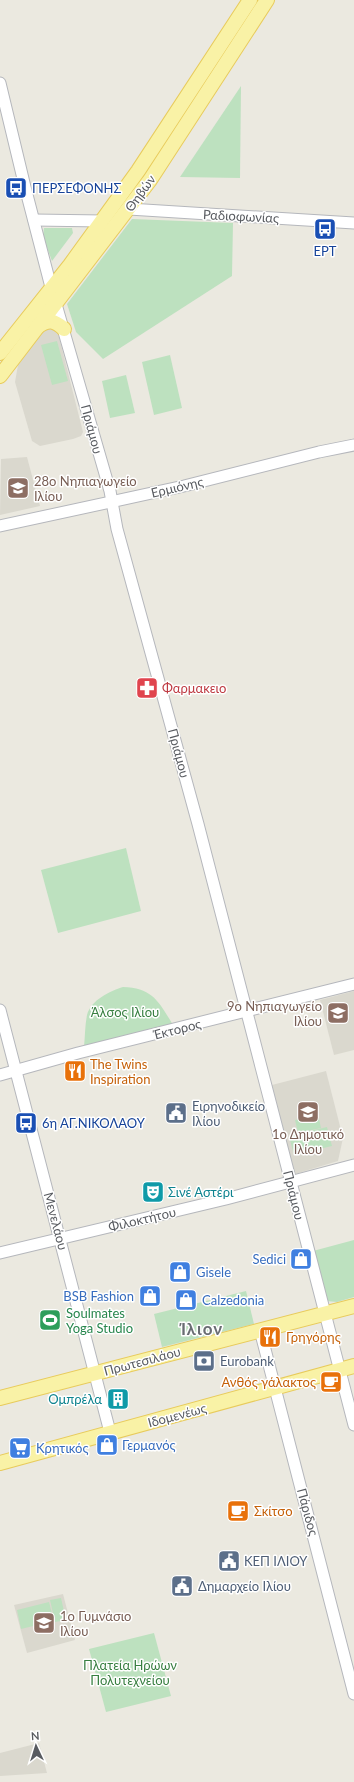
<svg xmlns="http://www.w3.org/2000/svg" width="354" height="1782" font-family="Lato,sans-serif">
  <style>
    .education { fill: #dad8ce }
    .green { fill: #bde1bf }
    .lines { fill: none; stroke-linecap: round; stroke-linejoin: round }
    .minor-casing { stroke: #b5b7bc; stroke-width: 13 }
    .major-casing { stroke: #e8cb5c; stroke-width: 16 }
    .minor { stroke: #fff; stroke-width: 11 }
    .major { stroke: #f9f2a6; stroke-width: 14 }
    .labels { text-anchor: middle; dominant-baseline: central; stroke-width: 3; stroke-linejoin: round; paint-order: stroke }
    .transit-label { font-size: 13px; fill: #164399; stroke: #fff; text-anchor: start }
    .street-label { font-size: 13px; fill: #585b60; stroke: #fff }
    .education-label { font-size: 13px; fill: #785e54; stroke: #fff; text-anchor: start }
    .health-label { font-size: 13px; fill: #be3a42; stroke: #fff; text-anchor: start }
    .park-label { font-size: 13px; fill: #387f41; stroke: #fff }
    .food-label { font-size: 13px; fill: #c56008; stroke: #fff; text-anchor: start }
    .service-label { font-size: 13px; fill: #4e5e75; stroke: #fff; text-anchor: start }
    .culture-label { font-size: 13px; fill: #0d838f; stroke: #fff; text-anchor: start }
    .shop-label { font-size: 13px; fill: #366cbe; stroke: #fff; text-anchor: start }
    .leisure-label { font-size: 13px; fill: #27864d; stroke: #fff; text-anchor: start }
    .district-label { font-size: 17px; font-weight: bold; letter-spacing: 1px; fill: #696d72; stroke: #fff }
  </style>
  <rect width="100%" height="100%" fill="#ebe9e0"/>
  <g class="education">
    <polygon points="43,327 57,329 83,432 81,436 73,439 40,446 32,441 15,382 18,365"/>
    <polygon points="27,457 40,506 0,515 1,459"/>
    <polygon points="354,991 354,1050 334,1055 320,1000"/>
    <polygon points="326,1071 343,1138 338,1161 295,1174 272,1085"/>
    <polygon points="63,1594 75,1640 27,1653 14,1605"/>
    <polygon points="39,1743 47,1773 0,1776 0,1753"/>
  </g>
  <g class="green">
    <polygon points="241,86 240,178 180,177"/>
    <polygon points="132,219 233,223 232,276 103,359 76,332 67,304"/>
    <polygon points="44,228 72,228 73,233 52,261 43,237"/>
    <polygon points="57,341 68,381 52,385 41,345"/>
    <polygon points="170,355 182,408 154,415 142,362"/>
    <polygon points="126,375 135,413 110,418 102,381"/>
    <polygon points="126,848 141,911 58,933 41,870"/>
    <path d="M 123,987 C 153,988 159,1002 173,1025 L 84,1047 C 85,1037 85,1025 87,1015 C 91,1000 110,991 123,987 Z"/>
    <polygon points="318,1114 321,1128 298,1133 295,1120"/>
    <polygon points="327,1127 332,1146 294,1155 289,1136"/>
    <polygon points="354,1240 354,1297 337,1302 326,1301 313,1251"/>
    <polygon points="246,1291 254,1324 162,1347 154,1314"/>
    <polygon points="61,1598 66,1620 55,1622 50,1600"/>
    <polygon points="49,1602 54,1621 21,1629 17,1610"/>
    <polygon points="154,1633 171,1696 106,1712 89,1649"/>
  </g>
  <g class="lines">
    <g class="minor-casing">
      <g id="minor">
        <polyline points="0,83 25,187 51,287 110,491 117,529 198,824 354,1425"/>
        <polyline points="129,209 354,223"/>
        <polyline points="34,220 103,221"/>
        <polyline points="0,526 184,486 319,452 354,445"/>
        <polyline points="0,1010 110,1432"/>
        <polyline points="0,1075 78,1053 354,984"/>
        <polyline points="0,1253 226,1199 354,1165"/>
        <polyline points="260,1330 354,1694"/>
      </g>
    </g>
    <g class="major-casing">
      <g id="major">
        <path d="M 37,327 C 49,319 54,320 64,329"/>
        <polyline points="0,353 70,265 138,171 250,0"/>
        <polyline points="0,376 150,180 267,0"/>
        <polyline points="0,1398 354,1306"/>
        <polyline points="0,1463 354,1366"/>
      </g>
    </g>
    <use href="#minor" class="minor"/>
    <use href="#major" class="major"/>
  </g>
  <defs>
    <g id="bus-square" transform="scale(1.15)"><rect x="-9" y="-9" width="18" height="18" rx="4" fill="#1a4fb4" stroke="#fff"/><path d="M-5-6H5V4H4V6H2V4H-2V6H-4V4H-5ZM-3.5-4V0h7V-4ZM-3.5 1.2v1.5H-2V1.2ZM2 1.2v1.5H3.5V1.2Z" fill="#fff"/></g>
    <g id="school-square" transform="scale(1.15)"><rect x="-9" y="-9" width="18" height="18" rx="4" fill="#8d6e63" stroke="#fff"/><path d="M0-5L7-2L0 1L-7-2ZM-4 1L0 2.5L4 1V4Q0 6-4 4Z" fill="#fff"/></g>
    <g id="pharmacy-square" transform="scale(1.15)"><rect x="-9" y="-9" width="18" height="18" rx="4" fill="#e0444e" stroke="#fff"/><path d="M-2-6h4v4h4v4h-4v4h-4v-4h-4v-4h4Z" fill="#fff"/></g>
    <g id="restaurant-square" transform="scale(1.15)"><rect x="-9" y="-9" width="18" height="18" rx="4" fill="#e8710a" stroke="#fff"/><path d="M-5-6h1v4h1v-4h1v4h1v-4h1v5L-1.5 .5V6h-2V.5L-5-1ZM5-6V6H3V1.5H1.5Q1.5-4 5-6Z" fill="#fff"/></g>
    <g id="civic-square" transform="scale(1.15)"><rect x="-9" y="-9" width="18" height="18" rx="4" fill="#5c6f8a" stroke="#fff"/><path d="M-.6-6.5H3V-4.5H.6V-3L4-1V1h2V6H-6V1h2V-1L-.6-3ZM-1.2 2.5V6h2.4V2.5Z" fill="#fff"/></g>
    <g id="theatre-square" transform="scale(1.15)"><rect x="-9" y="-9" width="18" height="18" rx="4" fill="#0f9aa8" stroke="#fff"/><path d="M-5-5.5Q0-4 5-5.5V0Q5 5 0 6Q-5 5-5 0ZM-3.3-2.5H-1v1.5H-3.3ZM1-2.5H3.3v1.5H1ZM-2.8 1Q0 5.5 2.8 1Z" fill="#fff"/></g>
    <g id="shop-square" transform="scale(1.15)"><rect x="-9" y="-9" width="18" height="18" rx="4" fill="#3f7fe0" stroke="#fff"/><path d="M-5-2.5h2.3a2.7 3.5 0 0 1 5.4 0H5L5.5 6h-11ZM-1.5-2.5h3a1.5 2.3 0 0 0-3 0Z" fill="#fff"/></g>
    <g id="stadium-square" transform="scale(1.15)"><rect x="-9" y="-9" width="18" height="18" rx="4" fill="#2e9e5b" stroke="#fff"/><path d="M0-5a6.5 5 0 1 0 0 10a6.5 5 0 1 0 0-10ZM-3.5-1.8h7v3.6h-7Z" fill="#fff"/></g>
    <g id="bank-square" transform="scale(1.15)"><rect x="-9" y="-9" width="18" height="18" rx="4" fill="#5c6f8a" stroke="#fff"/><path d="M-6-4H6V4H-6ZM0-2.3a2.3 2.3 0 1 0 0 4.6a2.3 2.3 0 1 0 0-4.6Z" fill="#fff"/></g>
    <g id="cafe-square" transform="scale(1.15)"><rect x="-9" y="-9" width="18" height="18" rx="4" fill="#e8710a" stroke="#fff"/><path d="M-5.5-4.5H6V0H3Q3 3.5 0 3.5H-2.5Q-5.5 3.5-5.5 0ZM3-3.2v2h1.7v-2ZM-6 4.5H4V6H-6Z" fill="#fff"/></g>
    <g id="building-square" transform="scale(1.15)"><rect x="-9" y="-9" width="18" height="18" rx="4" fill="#0f9aa8" stroke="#fff"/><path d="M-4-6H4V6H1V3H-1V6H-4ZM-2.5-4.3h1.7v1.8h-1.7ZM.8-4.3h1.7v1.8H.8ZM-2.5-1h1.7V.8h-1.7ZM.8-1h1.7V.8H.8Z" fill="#fff"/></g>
    <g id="supermarket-square" transform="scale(1.15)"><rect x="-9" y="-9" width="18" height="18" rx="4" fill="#3f7fe0" stroke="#fff"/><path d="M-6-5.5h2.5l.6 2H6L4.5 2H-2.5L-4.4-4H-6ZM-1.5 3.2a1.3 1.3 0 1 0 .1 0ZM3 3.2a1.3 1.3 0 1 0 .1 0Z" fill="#fff"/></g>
  </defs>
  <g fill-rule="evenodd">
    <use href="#bus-square" x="16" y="188"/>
    <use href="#bus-square" x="325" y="229"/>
    <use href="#school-square" x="18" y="488"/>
    <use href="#pharmacy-square" x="147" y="688"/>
    <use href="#school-square" x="338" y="1013"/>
    <use href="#restaurant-square" x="75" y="1071"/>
    <use href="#school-square" x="308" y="1112"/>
    <use href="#civic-square" x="176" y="1113"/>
    <use href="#bus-square" x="26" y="1123"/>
    <use href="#theatre-square" x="153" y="1192"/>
    <use href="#shop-square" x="301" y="1259"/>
    <use href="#shop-square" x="180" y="1272"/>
    <use href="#shop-square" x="150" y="1296"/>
    <use href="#shop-square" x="186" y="1300"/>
    <use href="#stadium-square" x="50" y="1320"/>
    <use href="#restaurant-square" x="270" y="1337"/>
    <use href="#bank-square" x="204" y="1361"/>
    <use href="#cafe-square" x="331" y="1382"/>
    <use href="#building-square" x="118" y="1399"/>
    <use href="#shop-square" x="107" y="1445"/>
    <use href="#supermarket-square" x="20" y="1448"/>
    <use href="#cafe-square" x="238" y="1511"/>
    <use href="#civic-square" x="229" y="1561"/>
    <use href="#civic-square" x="182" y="1586"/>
    <use href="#school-square" x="44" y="1623"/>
  </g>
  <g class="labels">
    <g class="transit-label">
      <text x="32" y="188">ΠΕΡΣΕΦΟΝΗΣ</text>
      <text x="325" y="251" text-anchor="middle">ΕΡΤ</text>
      <text x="42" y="1123">6η ΑΓ.ΝΙΚΟΛΑΟΥ</text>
    </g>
    <g class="street-label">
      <text transform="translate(140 193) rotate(-54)">Θηβών</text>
      <text transform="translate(241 216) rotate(3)">Ραδιοφωνίας</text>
      <text transform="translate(92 429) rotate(75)">Πριάμου</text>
      <text transform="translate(177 487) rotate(-13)">Ερμιόνης</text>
      <text transform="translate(179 753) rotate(75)">Πριάμου</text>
      <text transform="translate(177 1029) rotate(-14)">Έκτορος</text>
      <text transform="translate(294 1195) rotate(76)">Πριάμου</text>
      <text transform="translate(142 1219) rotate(-13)">Φιλοκτήτου</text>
      <text transform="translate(56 1221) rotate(75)">Μενελάου</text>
      <text transform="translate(142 1361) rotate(-15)">Πρωτεσιλάου</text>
      <text transform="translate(177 1415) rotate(-15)">Ιδομενέως</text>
      <text transform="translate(308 1512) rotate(75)">Πάριδος</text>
    </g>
    <g class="education-label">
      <text x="34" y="481">28ο Νηπιαγωγείο<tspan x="34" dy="15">Ιλίου</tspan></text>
      <text x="322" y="1006" text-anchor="end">9ο Νηπιαγωγείο<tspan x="322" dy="15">Ιλίου</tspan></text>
      <text x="308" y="1134" text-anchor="middle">1ο Δημοτικό<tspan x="308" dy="15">Ιλίου</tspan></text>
      <text x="60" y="1616">1ο Γυμνάσιο<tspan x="60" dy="15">Ιλίου</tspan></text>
    </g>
    <g class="health-label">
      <text x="162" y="688">Φαρμακειο</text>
    </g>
    <g class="park-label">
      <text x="125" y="1012">Άλσος Ιλίου</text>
      <text x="130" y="1665">Πλατεία Ηρώων<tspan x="130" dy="15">Πολυτεχνείου</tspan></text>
    </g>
    <g class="food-label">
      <text x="90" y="1064">The Twins<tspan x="90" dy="15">Inspiration</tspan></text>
      <text x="286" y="1337">Γρηγόρης</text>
      <text x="316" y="1382" text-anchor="end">Ανθός γάλακτος</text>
      <text x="254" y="1511">Σκίτσο</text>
    </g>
    <g class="service-label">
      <text x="192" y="1106">Ειρηνοδικείο<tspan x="192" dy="15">Ιλίου</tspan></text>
      <text x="220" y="1361">Eurobank</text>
      <text x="244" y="1561">ΚΕΠ ΙΛΙΟΥ</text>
      <text x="198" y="1586">Δημαρχείο Ιλίου</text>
    </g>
    <g class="culture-label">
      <text x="168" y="1192">Σινέ Αστέρι</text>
      <text x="102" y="1399" text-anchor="end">Ομπρέλα</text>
    </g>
    <g class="shop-label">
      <text x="286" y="1259" text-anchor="end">Sedici</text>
      <text x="196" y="1272">Gisele</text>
      <text x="134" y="1296" text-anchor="end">BSB Fashion</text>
      <text x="202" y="1300">Calzedonia</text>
      <text x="122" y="1445">Γερμανός</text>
      <text x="36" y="1448">Κρητικός</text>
    </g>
    <g class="leisure-label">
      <text x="66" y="1313">Soulmates<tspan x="66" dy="15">Yoga Studio</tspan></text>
    </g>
    <g class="district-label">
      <text x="202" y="1328">Ίλιον</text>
    </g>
  </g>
  <g transform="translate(36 1746) rotate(356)" stroke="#ffffff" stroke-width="3" paint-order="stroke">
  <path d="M0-3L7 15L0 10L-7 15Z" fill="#585b60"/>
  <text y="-6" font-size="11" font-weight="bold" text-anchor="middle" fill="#585b60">N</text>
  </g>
</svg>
